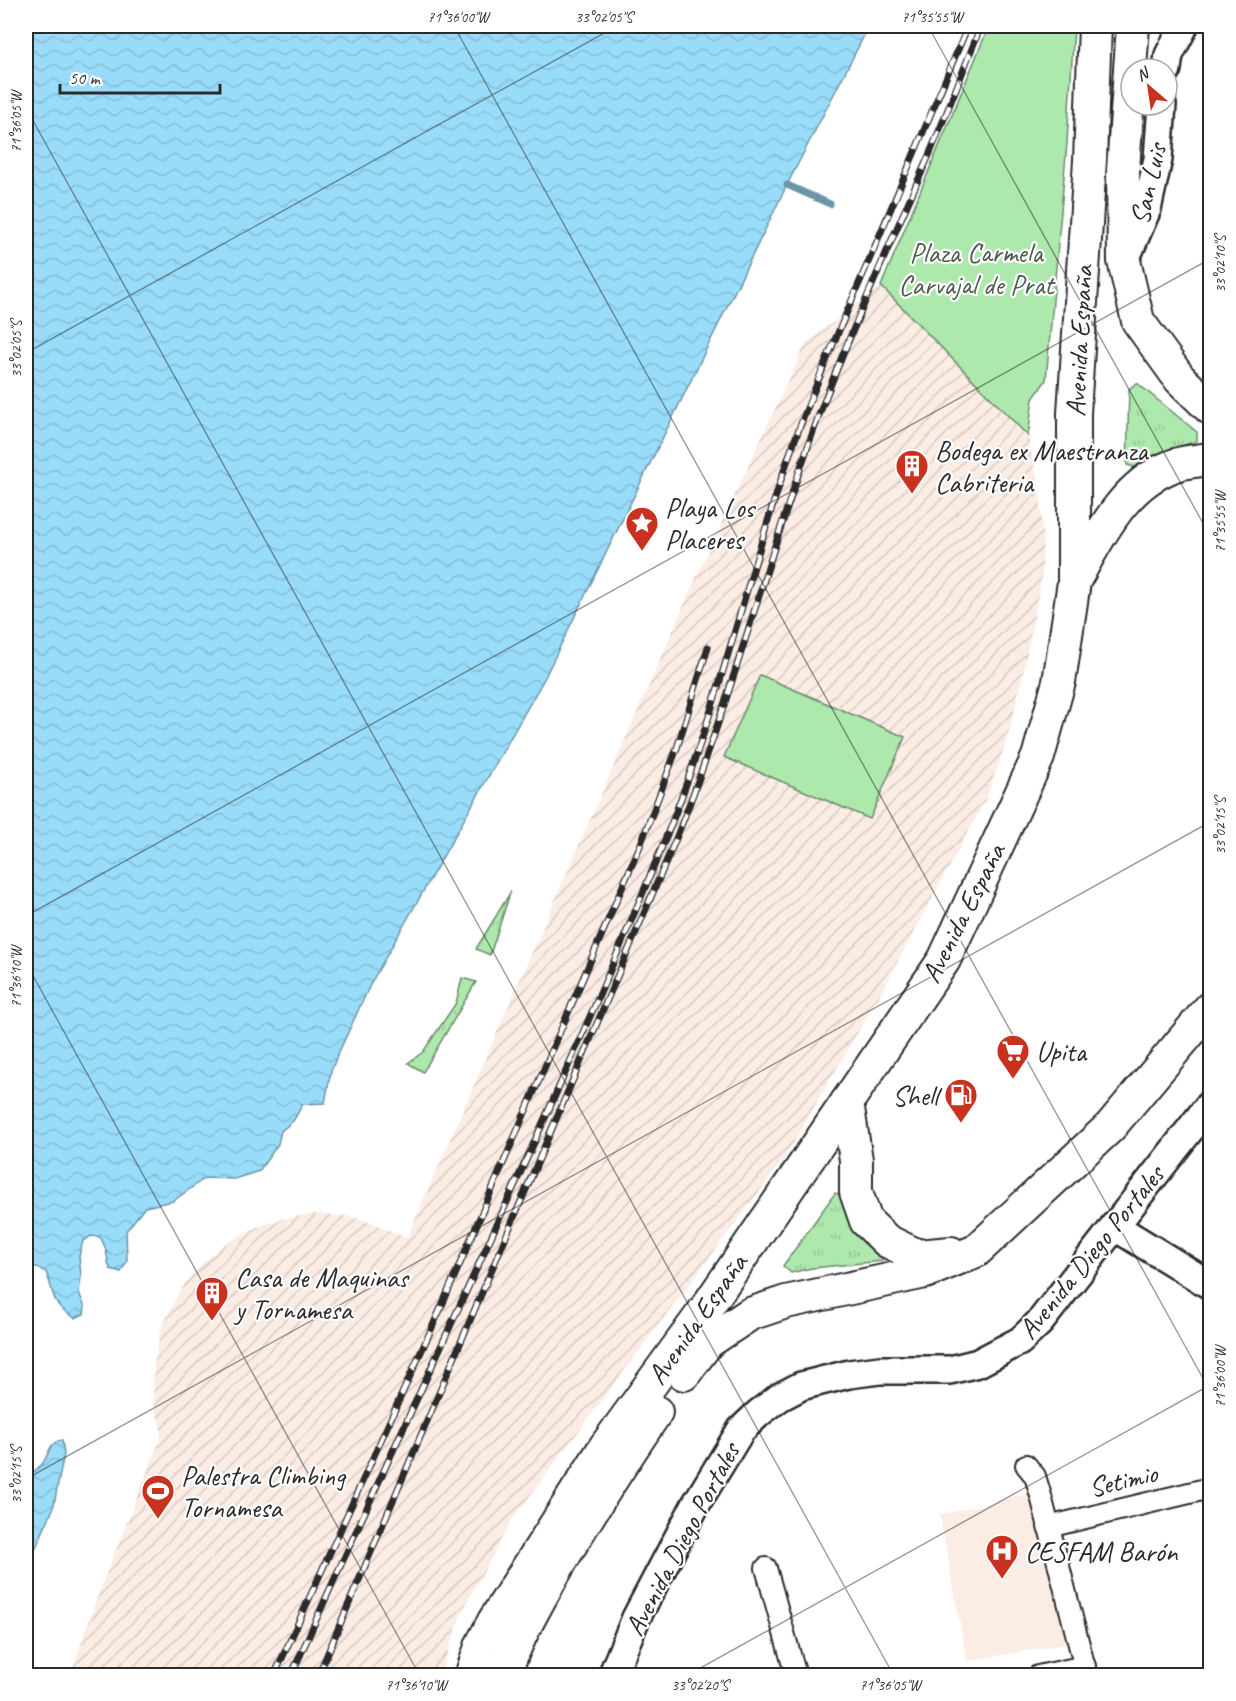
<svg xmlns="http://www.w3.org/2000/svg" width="1236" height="1701" font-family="Caveat,sans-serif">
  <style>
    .built { fill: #fbece4 }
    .industrial { fill: url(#industrial-furrows) }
    .grass { fill: url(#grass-tufts); stroke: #6c8a6c; stroke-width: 1.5 }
    .park { fill: #ade8ad; stroke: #6c8a6c; stroke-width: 1.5 }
    .water { fill: url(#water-waves); stroke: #6c95a7; stroke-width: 1.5 }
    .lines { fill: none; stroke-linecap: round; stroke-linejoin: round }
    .stream { stroke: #6c95a7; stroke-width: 7 }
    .street-casing { stroke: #2b2b2b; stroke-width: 24 }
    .secondary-casing { stroke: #2b2b2b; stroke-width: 32 }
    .primary-casing { stroke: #2b2b2b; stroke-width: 36 }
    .street { stroke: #fff; stroke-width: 20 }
    .secondary { stroke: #fff; stroke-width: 27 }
    .primary { stroke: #fff; stroke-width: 32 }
    .rail-casing { stroke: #2b2b2b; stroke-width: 7 }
    .rail { stroke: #fff; stroke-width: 4.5; stroke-dasharray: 14; stroke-linecap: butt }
    .ticks { fill: none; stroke: #2b2b2b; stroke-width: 1.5; stroke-opacity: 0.45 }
    .labels { text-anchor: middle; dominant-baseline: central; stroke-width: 4.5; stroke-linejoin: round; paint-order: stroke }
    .street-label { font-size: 28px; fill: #2b2b2b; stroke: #fff }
    .park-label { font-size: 28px; fill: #4c5a4c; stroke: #fff }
    .poi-label { font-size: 28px; fill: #2b2b2b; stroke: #fff; text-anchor: start }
    .neatline { fill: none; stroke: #2b2b2b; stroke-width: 2 }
    .ticks-label { font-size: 15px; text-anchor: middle; fill: #2b2b2b }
  </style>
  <defs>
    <pattern id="industrial-furrows" width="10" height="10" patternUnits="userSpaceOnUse" patternTransform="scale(1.5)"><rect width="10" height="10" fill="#fbece4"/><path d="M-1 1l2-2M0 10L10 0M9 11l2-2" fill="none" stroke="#d7cbc4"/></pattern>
    <pattern id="grass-tufts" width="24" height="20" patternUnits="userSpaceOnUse" patternTransform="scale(1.5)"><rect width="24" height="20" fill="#ade8ad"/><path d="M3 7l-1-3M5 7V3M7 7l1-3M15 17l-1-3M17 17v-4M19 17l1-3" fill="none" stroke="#95c795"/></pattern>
    <pattern id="water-waves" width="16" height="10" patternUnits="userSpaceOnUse" patternTransform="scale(1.5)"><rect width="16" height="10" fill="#98dcfa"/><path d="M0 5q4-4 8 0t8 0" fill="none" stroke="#83bdd6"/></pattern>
  </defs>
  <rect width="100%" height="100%" fill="#fff"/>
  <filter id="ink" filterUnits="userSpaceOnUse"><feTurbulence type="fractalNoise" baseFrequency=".0167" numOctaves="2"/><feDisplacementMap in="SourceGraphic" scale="12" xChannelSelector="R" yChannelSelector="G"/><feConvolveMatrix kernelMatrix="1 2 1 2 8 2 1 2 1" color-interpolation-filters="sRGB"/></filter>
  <g filter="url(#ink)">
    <polygon class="built" points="1033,1492 1066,1644 967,1661 940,1515"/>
    <polygon class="industrial" points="881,286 1028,436 1040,493 1043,538 1042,576 1022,679 1006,743 986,799 882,991 816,1104 786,1156 511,1521 462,1612 440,1675 70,1676 99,1592 160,1440 161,1430 155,1408 153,1389 154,1363 161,1329 177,1296 192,1274 208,1258 225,1244 252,1229 280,1219 314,1214 348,1216 368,1221 407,1238 699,571 806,343"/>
    <g class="grass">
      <polygon points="1137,383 1197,432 1197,441 1172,449 1137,468 1127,465 1129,389"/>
      <polygon points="511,890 490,955 476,949 510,893"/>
      <polygon points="462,978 476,982 423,1072 408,1063 423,1052 456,1003"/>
      <polygon points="835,1193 845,1196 884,1250 882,1261 812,1268 791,1273 783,1266"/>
    </g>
    <g class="park">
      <polygon points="989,26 1074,26 1067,143 1046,380 1033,399 1028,436 881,286"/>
      <polygon points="760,675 905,737 870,819 724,757"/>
    </g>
    <g class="water">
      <path d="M 26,26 L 869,26 L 787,185 L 544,679 L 371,983 L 337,1056 L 331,1071 L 325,1103 L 303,1104 L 293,1121 L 281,1131 L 278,1144 L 259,1171 L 234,1179 L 205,1178 L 173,1201 L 145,1207 L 126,1231 L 127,1261 L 121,1272 L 110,1269 C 106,1257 108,1248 100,1237 L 91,1236 L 83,1241 L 79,1256 L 81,1276 L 79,1293 L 85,1307 L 84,1314 L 75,1318 C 49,1303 56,1296 46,1272 L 34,1266 L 26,1275 Z"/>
      <path d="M 62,1440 L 64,1454 L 53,1509 L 26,1570 L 26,1471 L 35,1471 C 37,1468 41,1466 43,1463 C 50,1453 48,1443 62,1440 Z"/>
    </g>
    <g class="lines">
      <polyline class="stream" points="787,185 830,204"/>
      <g class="street-casing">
        <g id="street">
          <polyline points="1026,1465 1035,1476 1041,1496 1087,1676"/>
          <polyline points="1048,1527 1210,1488"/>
          <polyline points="766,1568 796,1676"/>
          <polyline points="1038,1676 1085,1666"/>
        </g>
      </g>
      <g class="secondary-casing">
        <g id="secondary">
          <polyline points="1167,69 1169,55 1184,26"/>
          <polyline points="1125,260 1147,209 1158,159 1162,105"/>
          <polyline points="1114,1226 1210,1285"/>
          <polyline points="612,1676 636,1618 696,1504 741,1430 759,1413 780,1397 801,1386 849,1374 880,1370 950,1370 978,1363 1020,1341 1040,1322 1210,1104"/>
        </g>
      </g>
      <g class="primary-casing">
        <g id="primary">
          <polyline points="1133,26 1123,170 1124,261 1138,321 1180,379 1210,408"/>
          <path d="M 1074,581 C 1099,538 1121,487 1170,467 C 1182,461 1197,461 1210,459"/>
          <polyline points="847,1102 856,1160 856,1192 866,1221 887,1241 918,1256 951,1253"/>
          <polyline points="684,1374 708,1342 750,1314 786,1302 925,1272 976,1251 1110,1127 1210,1008"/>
          <polyline points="471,1676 482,1644 494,1621 605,1447 705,1310 944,960 1038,757 1059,682 1074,582 1074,413 1090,160 1095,26"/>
          <path d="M 504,1676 C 515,1642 533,1611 550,1580 C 583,1522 619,1467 656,1412"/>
        </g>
      </g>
      <use href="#street" class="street"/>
      <use href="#secondary" class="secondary"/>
      <use href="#primary" class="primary"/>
      <g class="rail-casing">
        <g id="rail">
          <polyline points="274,1676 440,1310 640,846 677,748 708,647"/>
          <path d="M 291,1676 C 416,1394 552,1117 668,832 C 717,710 746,581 789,456 C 812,391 840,328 867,265 C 901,186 934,105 968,26"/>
          <path d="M 318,1676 L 675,841 C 732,699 769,550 822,407 C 854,323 891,242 927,160 C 946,116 963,70 981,26"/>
        </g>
      </g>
      <use href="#rail" class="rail"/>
    </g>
  </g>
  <path class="ticks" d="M 454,26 L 1210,1391M 928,26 L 1210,536M 26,108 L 894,1676M 26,353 L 617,26M 26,916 L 1210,259M 26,963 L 420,1676M 26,1479 L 1210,822M 686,1676 L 1210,1385"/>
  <defs>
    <g id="building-pin" transform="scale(1.725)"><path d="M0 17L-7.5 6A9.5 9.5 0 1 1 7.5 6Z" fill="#c8321e" stroke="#fff"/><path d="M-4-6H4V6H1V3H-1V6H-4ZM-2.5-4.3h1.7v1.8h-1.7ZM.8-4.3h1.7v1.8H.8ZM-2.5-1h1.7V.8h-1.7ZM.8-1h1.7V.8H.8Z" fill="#fff"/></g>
    <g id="sight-pin" transform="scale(1.725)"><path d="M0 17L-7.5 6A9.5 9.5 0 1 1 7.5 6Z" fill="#c8321e" stroke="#fff"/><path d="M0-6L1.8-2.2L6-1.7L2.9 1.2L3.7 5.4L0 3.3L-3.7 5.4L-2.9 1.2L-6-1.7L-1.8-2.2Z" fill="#fff"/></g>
    <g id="supermarket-pin" transform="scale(1.725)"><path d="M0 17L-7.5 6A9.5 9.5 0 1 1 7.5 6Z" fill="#c8321e" stroke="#fff"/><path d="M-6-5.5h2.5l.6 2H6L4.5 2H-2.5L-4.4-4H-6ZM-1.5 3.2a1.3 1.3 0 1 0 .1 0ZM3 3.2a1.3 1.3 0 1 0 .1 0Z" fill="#fff"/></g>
    <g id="fuel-pin" transform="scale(1.725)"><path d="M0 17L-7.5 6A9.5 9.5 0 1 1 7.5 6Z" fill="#c8321e" stroke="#fff"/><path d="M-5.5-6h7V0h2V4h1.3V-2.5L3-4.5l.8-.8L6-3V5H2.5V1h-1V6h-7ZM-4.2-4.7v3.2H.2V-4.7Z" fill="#fff"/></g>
    <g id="stadium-pin" transform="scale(1.725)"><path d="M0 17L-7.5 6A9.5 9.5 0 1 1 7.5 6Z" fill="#c8321e" stroke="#fff"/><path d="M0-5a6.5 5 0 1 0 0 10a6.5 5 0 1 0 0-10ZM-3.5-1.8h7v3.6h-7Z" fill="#fff"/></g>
    <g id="hospital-pin" transform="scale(1.725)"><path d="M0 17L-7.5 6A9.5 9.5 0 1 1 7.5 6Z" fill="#c8321e" stroke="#fff"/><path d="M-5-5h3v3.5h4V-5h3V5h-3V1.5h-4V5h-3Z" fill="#fff"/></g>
  </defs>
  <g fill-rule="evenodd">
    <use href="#building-pin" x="912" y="466"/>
    <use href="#sight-pin" x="642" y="523"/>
    <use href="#supermarket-pin" x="1013" y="1051"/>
    <use href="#fuel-pin" x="961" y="1095"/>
    <use href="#building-pin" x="212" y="1293"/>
    <use href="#stadium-pin" x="158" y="1491"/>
    <use href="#hospital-pin" x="1002" y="1551"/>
  </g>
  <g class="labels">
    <g class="street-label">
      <text transform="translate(1148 184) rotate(-77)">San Luis</text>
      <text transform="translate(1079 341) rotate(-87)">Avenida España</text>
      <text transform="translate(963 913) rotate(-63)">Avenida España</text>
      <text transform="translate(1091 1252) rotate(-51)">Avenida Diego Portales</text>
      <text transform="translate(697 1319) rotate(-55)">Avenida España</text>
      <text transform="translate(1123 1480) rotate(-13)">Setimio</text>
      <text transform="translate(682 1539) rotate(-62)">Avenida Diego Portales</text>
    </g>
    <g class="park-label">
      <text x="976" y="252">Plaza Carmela<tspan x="976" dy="32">Carvajal de Prat</tspan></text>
    </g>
    <g class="poi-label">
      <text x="935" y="450">Bodega ex Maestranza<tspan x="935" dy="32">Cabriteria</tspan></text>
      <text x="665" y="507">Playa Los<tspan x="665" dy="32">Placeres</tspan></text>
      <text x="1036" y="1051">Upita</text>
      <text x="938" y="1095" text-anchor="end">Shell</text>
      <text x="235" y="1277">Casa de Maquinas<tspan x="235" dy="32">y Tornamesa</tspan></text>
      <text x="181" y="1475">Palestra Climbing<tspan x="181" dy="32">Tornamesa</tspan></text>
      <text x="1025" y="1551">CESFAM Barón</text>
    </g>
  </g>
  <rect width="1236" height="1701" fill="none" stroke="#fff" stroke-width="66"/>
  <g transform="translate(1149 87) rotate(331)"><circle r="28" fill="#ffffff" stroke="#aaaaaa" stroke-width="1.5"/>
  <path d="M0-4.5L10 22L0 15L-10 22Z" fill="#c8321e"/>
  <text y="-9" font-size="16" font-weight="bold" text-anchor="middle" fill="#2b2b2b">N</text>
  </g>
  <path d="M60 84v9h160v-9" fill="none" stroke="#2b2b2b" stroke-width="3"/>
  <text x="69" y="84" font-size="18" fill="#2b2b2b" stroke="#ffffff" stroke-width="4.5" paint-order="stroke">50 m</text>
  <rect x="33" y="33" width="1170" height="1635" class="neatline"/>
  <g class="ticks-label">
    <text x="458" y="22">71°36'00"W</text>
    <text x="604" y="22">33°02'05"S</text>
    <text x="932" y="22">71°35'55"W</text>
    <text transform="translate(16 122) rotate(-90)" y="5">71°36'05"W</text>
    <text transform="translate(1220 264) rotate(-90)" y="5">33°02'10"S</text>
    <text transform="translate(16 349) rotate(-90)" y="5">33°02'05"S</text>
    <text transform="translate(1220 522) rotate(-90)" y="5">71°35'55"W</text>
    <text transform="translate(1220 826) rotate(-90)" y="5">33°02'15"S</text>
    <text transform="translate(16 977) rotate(-90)" y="5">71°36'10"W</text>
    <text transform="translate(1220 1377) rotate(-90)" y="5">71°36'00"W</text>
    <text transform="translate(16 1475) rotate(-90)" y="5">33°02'15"S</text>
    <text x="416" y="1690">71°36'10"W</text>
    <text x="700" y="1690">33°02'20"S</text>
    <text x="890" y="1690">71°36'05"W</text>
  </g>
</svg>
